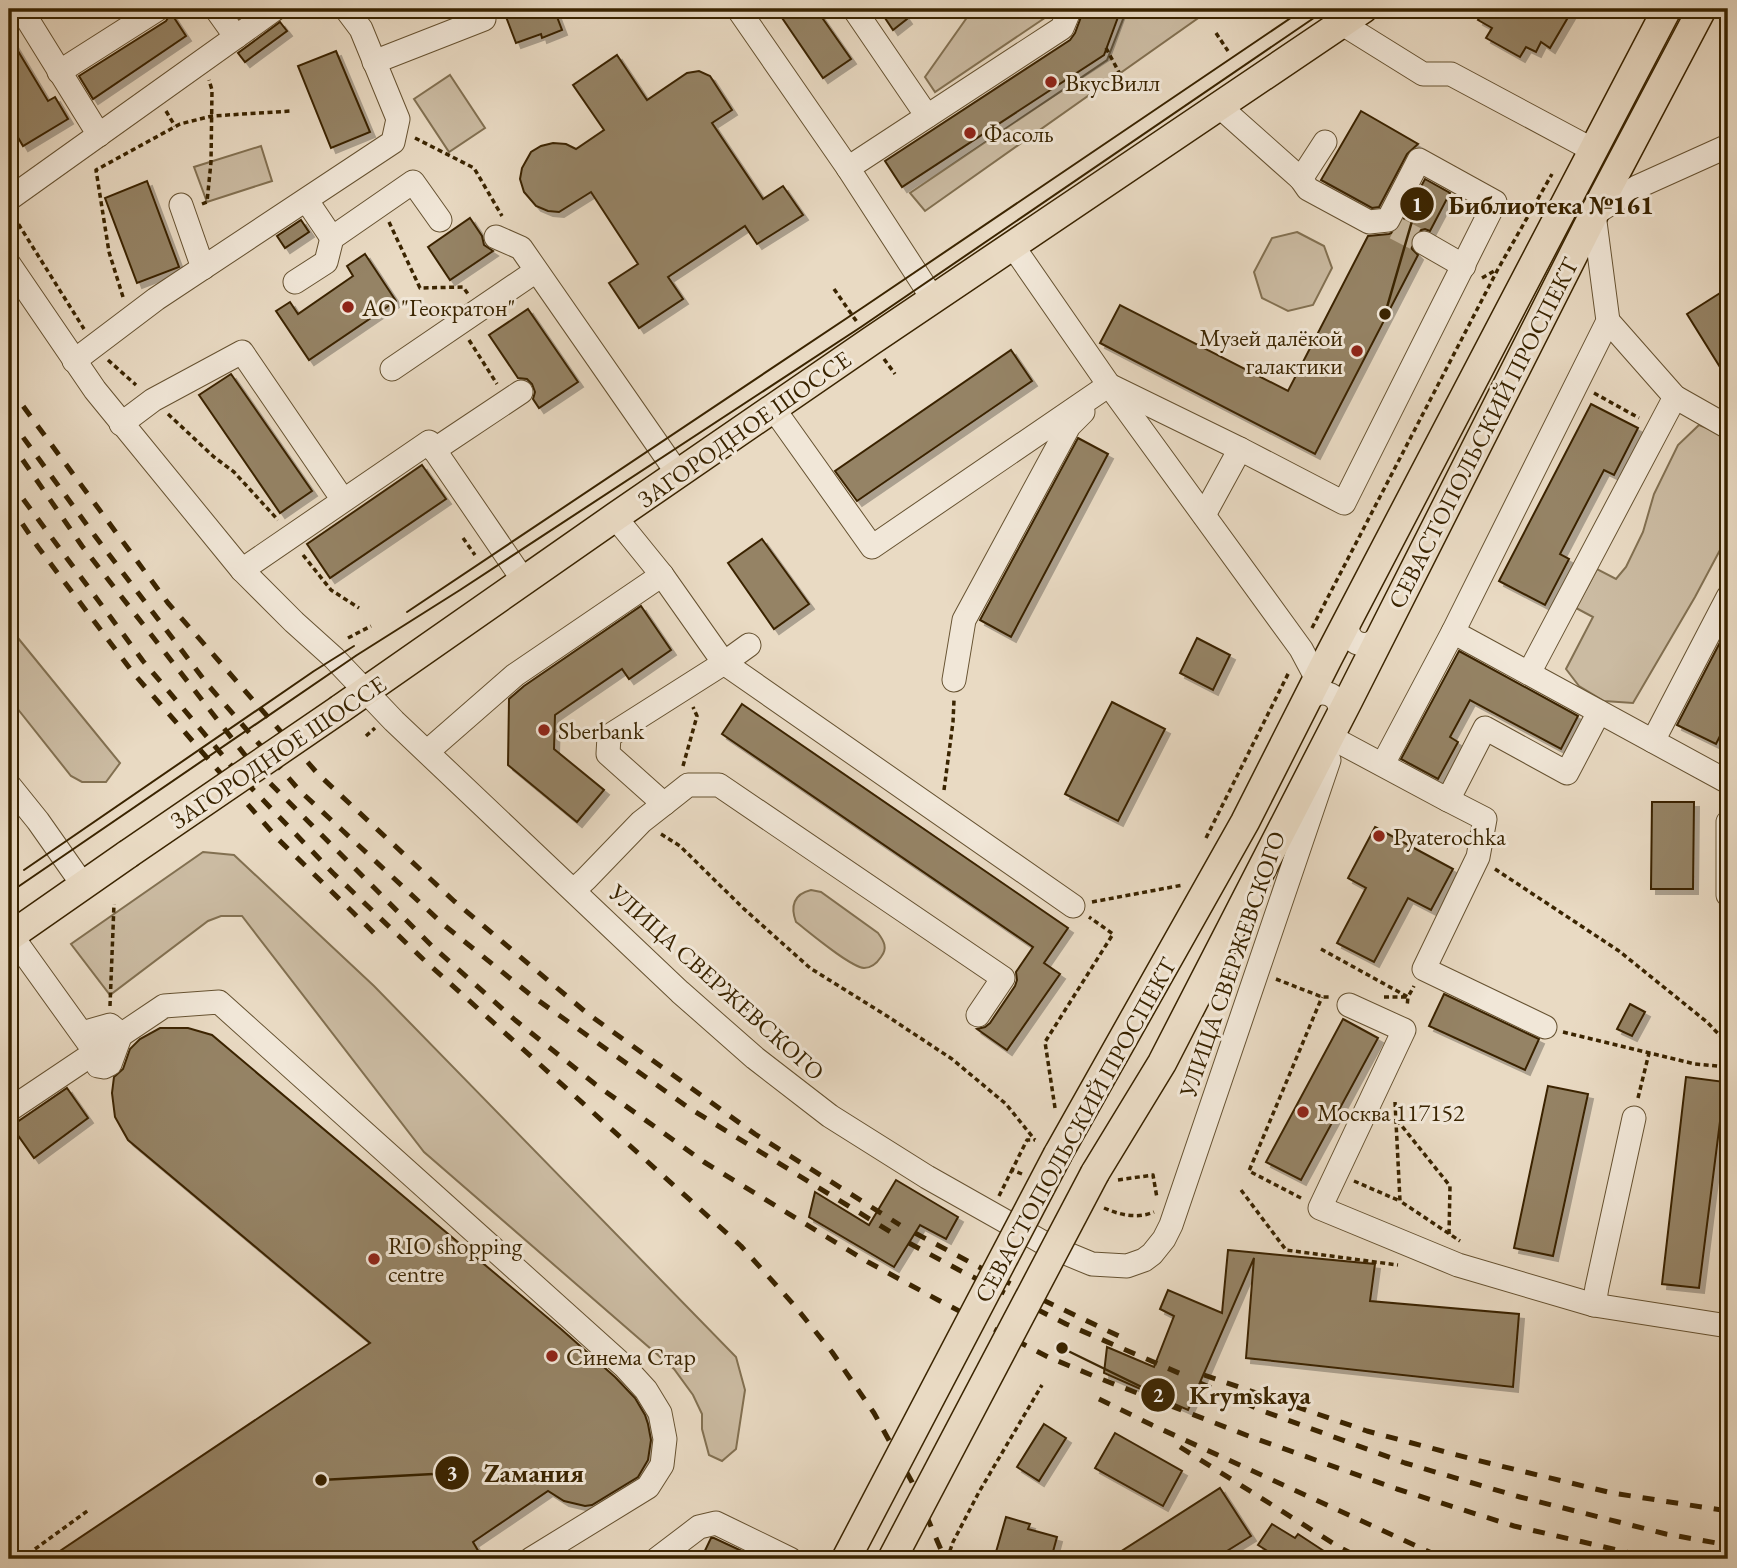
<svg xmlns="http://www.w3.org/2000/svg" width="1737" height="1568" font-family="'EB Garamond',serif">
  <style>
    .green { fill: #cbbba2; stroke: #827051; stroke-width: 2 }
    .building { fill: #958365; stroke: #3a2400; stroke-width: 2; filter: url(#shadow) }
    .lines { fill: none; stroke-linecap: round; stroke-linejoin: round }
    .minor-tunnel { stroke: #c6b69c; stroke-width: 23; stroke-dasharray: 23 11; stroke-linecap: butt }
    .minor-casing { stroke: #665231; stroke-width: 25 }
    .major-casing { stroke: #3a2400; stroke-width: 31 }
    .path { stroke: #3a2400; stroke-width: 3.5; stroke-dasharray: 5 3.5; stroke-linecap: butt }
    .minor { stroke: #f1e7d8; stroke-width: 23 }
    .major { stroke: #e9dac3; stroke-width: 28 }
    .tram { stroke: #3a2400; stroke-width: 2 }
    .rail { stroke: #3a2400; stroke-width: 5; stroke-dasharray: 12 12; stroke-linecap: butt }
    .major-bridge-casing { stroke: #3a2400; stroke-width: 31; stroke-linecap: butt }
    .major-bridge { stroke: #e9dac3; stroke-width: 28 }
    .poi-dot { fill: #8f2418; stroke: #f1e7d8; stroke-width: 2.5 }
    .labels { text-anchor: middle; dominant-baseline: central; stroke-width: 6; stroke-linejoin: round; paint-order: stroke }
    .poi-label { font-size: 24px; fill: #3a2400; stroke: #f1e7d8; text-anchor: start }
    .street-label { font-size: 24px; fill: #3a2400; stroke: #f1e7d8 }
    .leader { fill: none; stroke: #3a2400; stroke-width: 2.5 }
    .callout-dot { fill: #3a2400; stroke: #f1e7d8; stroke-width: 2.5 }
    .mark-label { font-size: 21px; text-anchor: middle; font-weight: bold; fill: #fff }
    .callout-label { font-size: 26px; text-anchor: middle; font-weight: bold; fill: #3a2400; stroke: #f1e7d8; stroke-width: 6; stroke-linejoin: round; paint-order: stroke }
  </style>
  <defs>
    <filter id="shadow"><feDropShadow dx="5" dy="5" stdDeviation="0" flood-color="#0004"/></filter>
  </defs>
  <rect width="100%" height="100%" fill="#e9dac3"/>
  <filter id="stains"><feTurbulence type="fractalNoise" baseFrequency=".00286" numOctaves="4"/><feColorMatrix values="0 0 0 0 .2 0 0 0 0 .09 0 0 0 0 .02 0 0 0 .5 -.17"/></filter>
  <radialGradient id="worn" r=".72"><stop offset=".6" stop-color="#630" stop-opacity="0"/><stop offset="1" stop-color="#630" stop-opacity=".3"/></radialGradient>
  <g class="green">
    <polygon points="973,9 1058,9 935,92 925,77"/>
    <polygon points="1127,9 1211,9 925,211 910,193 1107,60"/>
    <polygon points="450,75 485,128 449,152 414,99"/>
    <polygon points="261,146 272,181 207,202 194,167"/>
    <polygon points="1297,232 1324,246 1332,268 1313,305 1288,311 1262,298 1254,272 1272,238"/>
    <polygon points="1699,425 1728,436 1728,535 1695,597 1633,703 1604,701 1579,686 1566,669 1593,617 1576,608 1597,569 1616,579 1626,567 1643,532 1654,494 1678,445"/>
    <polygon points="9,627 120,763 106,782 82,782 71,776 9,698"/>
    <polygon points="203,852 234,855 374,986 736,1357 745,1390 736,1449 722,1461 709,1455 702,1429 702,1414 693,1395 674,1369 424,1152 242,916 221,916 208,921 110,995 71,944"/>
    <path d="M 811,890 L 821,892 L 878,933 C 884,941 888,948 881,957 C 877,963 872,968 864,968 C 850,967 809,932 796,922 C 790,906 794,894 811,890 Z"/>
  </g>
  <g class="building">
    <polygon points="503,9 554,9 562,30 542,38 541,34 516,43"/>
    <polygon points="776,9 816,9 851,59 823,78"/>
    <polygon points="891,9 900,9 907,19 893,30 883,15"/>
    <polygon points="1084,9 1121,9 1104,55 902,187 885,161 1070,40 1075,33"/>
    <polygon points="1485,9 1562,9 1570,14 1550,48 1541,42 1536,52 1526,47 1520,57 1486,38 1492,28 1478,20"/>
    <polygon points="171,13 186,36 93,99 79,76 166,21"/>
    <polygon points="280,22 287,31 245,62 238,53"/>
    <polygon points="9,36 48,101 55,97 68,119 23,146 9,122"/>
    <polygon points="336,51 370,132 331,148 298,66"/>
    <polygon points="617,55 647,100 687,73 699,71 710,76 732,110 712,123 763,199 783,186 803,215 757,244 745,226 668,277 683,299 639,328 609,283 638,264 591,192 559,212 548,211 536,206 524,192 520,179 522,168 531,152 541,146 553,143 566,144 576,149 604,130 573,85"/>
    <polygon points="1361,111 1418,144 1407,154 1379,207 1372,208 1321,180"/>
    <polygon points="1425,179 1450,193 1430,231 1425,229 1418,231 1412,237 1410,242 1412,249 1418,255 1315,454 1100,343 1120,305 1288,391 1368,236 1389,234 1396,231 1400,226"/>
    <polygon points="147,181 179,267 137,283 105,198"/>
    <polygon points="470,218 482,236 484,245 493,251 450,280 428,247"/>
    <polygon points="301,220 309,232 285,248 277,236"/>
    <polygon points="365,254 396,301 309,360 276,311 290,302 298,314 353,276 347,266"/>
    <polygon points="1728,288 1728,380 1687,314"/>
    <polygon points="528,309 578,382 539,408 533,399 535,392 532,384 527,379 518,378 489,335"/>
    <polygon points="1011,350 1032,381 857,501 835,471"/>
    <polygon points="231,374 312,491 280,513 199,395"/>
    <polygon points="1591,404 1638,428 1614,475 1604,470 1560,554 1569,559 1545,605 1499,581"/>
    <polygon points="1078,438 1108,454 1011,637 980,620"/>
    <polygon points="422,465 446,499 330,578 307,544"/>
    <polygon points="762,539 809,604 774,629 728,563"/>
    <polygon points="641,606 671,650 629,679 622,669 555,715 554,749 604,790 577,822 508,765 509,699 524,686"/>
    <polygon points="1728,627 1728,720 1716,744 1677,725"/>
    <polygon points="1197,638 1230,655 1213,690 1180,673"/>
    <polygon points="1459,651 1578,716 1561,749 1470,700 1450,737 1458,742 1438,779 1401,759"/>
    <polygon points="1112,702 1165,729 1118,821 1065,794"/>
    <polygon points="742,704 1068,928 1044,963 1060,974 1007,1050 977,1029 985,1027 990,1023 1015,986 1017,980 1016,972 1033,947 722,734"/>
    <polygon points="1652,802 1694,802 1693,889 1651,889"/>
    <polygon points="1375,827 1453,869 1431,910 1408,898 1374,962 1337,943 1366,888 1348,878"/>
    <polygon points="1444,994 1539,1039 1525,1070 1429,1026"/>
    <polygon points="1630,1004 1645,1012 1632,1036 1617,1029"/>
    <polygon points="1343,1019 1378,1038 1301,1180 1266,1162"/>
    <polygon points="160,1028 188,1028 212,1035 561,1329 615,1377 635,1398 645,1415 648,1424 651,1440 648,1460 638,1477 592,1505 585,1506 564,1501 548,1491 473,1542 483,1559 48,1559 370,1343 128,1140 115,1117 112,1093 114,1077 123,1069 130,1049 140,1039"/>
    <polygon points="1686,1077 1725,1082 1699,1288 1662,1284"/>
    <polygon points="1548,1086 1588,1094 1553,1256 1514,1248"/>
    <polygon points="67,1088 88,1118 34,1158 10,1124 17,1122"/>
    <polygon points="896,1180 958,1217 946,1239 920,1225 894,1267 809,1217 815,1192 869,1225"/>
    <polygon points="1228,1250 1375,1264 1370,1301 1519,1314 1513,1387 1246,1358 1254,1258 1188,1410 1104,1373 1107,1347 1154,1367 1174,1316 1160,1309 1168,1290 1222,1313"/>
    <polygon points="1044,1424 1066,1438 1039,1481 1017,1467"/>
    <polygon points="1115,1433 1182,1471 1163,1506 1095,1468"/>
    <polygon points="1220,1488 1251,1536 1214,1559 1109,1559"/>
    <polygon points="1006,1517 1030,1524 1028,1529 1057,1537 1051,1559 994,1559"/>
    <polygon points="1272,1524 1295,1538 1298,1534 1336,1559 1280,1559 1258,1545"/>
    <polygon points="711,1538 714,1538 759,1559 701,1559"/>
  </g>
  <g class="lines">
    <polyline class="minor-tunnel" points="1395,228 1424,243"/>
    <g class="minor-casing">
      <g id="minor">
        <polyline points="21,9 99,135"/>
        <polyline points="216,9 236,37"/>
        <polyline points="738,9 848,168"/>
        <polyline points="854,9 927,116"/>
        <polyline points="1341,23 1423,74 1451,74 1593,150"/>
        <polyline points="374,62 484,19 480,9"/>
        <polyline points="59,72 158,9"/>
        <polyline points="1301,179 1325,142"/>
        <polyline points="9,199 275,9"/>
        <polyline points="307,201 332,238"/>
        <polyline points="181,205 203,268"/>
        <polyline points="496,237 521,248 678,474"/>
        <polyline points="1424,243 1464,266"/>
        <polyline points="1012,245 1109,385 1301,649 1317,679"/>
        <polyline points="9,264 95,390 242,570 294,622 334,658 394,721 680,992 755,1058 830,1116 927,1177 1051,1247 1092,1264 1127,1266 1144,1260 1152,1254 1164,1239 1171,1225 1329,760"/>
        <polyline points="295,282 326,262 332,238 413,182 440,220"/>
        <polyline points="933,299 848,168 1062,28 1070,9"/>
        <polyline points="1608,321 1675,397 1728,427"/>
        <polyline points="74,361 156,299 393,142 398,119 361,29 346,9"/>
        <polyline points="392,369 536,271"/>
        <polyline points="1109,385 1240,449 1344,503 1495,202 1419,160 1388,220 1369,222 1308,189 1301,179 1219,106"/>
        <polyline points="773,408 872,547 1109,385"/>
        <polyline points="121,424 153,400 242,352 343,500"/>
        <polyline points="434,450 521,392"/>
        <polyline points="1204,515 1240,449"/>
        <polyline points="615,517 662,575 724,663 1073,906"/>
        <polyline points="242,570 429,442 524,581"/>
        <path d="M 1349,619 C 1342,642 1366,654 1381,635"/>
        <polyline points="1453,632 1728,782"/>
        <polyline points="1529,673 1675,397"/>
        <polyline points="954,680 964,620 1069,426 1083,412"/>
        <path d="M 1306,702 C 1321,684 1345,695 1339,719"/>
        <polyline points="1336,740 1448,800 1485,728 1567,773 1599,712"/>
        <polyline points="1653,741 1728,597"/>
        <polyline points="428,751 515,675 662,575"/>
        <polyline points="1383,764 1453,632 1608,321 1594,214 1637,187 1728,146"/>
        <polyline points="9,785 38,821 83,885"/>
        <polyline points="1448,800 1485,819 1478,857 1424,969 1545,1027"/>
        <polyline points="664,804 688,785 719,785 1003,978 978,1015"/>
        <polyline points="574,890 586,879 641,822 664,804 608,754 609,736 724,663 749,645"/>
        <polyline points="1728,895 1728,822"/>
        <polyline points="11,935 95,1052 98,1066 104,1067 110,1064 121,1034 110,1025 82,1033"/>
        <polyline points="1349,1005 1404,1030 1320,1208 1458,1265 1594,1305 1728,1326"/>
        <polyline points="9,1110 164,1006 219,1002 625,1367 646,1390 660,1413 665,1439 662,1465 648,1487 531,1559"/>
        <polyline points="1594,1305 1597,1287 1634,1118"/>
        <polyline points="657,1559 699,1527 716,1523 790,1559"/>
      </g>
    </g>
    <g class="major-casing">
      <g id="major">
        <polyline points="340,709 615,517 871,341 1363,9"/>
        <polyline points="9,937 128,854"/>
        <polyline points="1058,1154 1245,822 1328,658 1667,9"/>
        <polyline points="1095,1173 1162,1063 1348,701 1594,214 1702,9"/>
      </g>
    </g>
    <g class="path">
      <polyline points="1216,33 1228,51"/>
      <polyline points="1106,48 1129,91"/>
      <polyline points="166,111 175,126"/>
      <polyline points="415,138 474,168 502,216"/>
      <polyline points="202,204 207,202 211,162 212,90 209,80"/>
      <polyline points="14,217 84,329"/>
      <polyline points="389,222 420,288 463,287 468,294"/>
      <polyline points="1482,278 1496,270"/>
      <polyline points="834,289 857,322"/>
      <polyline points="123,297 109,252 96,170 180,124 212,116 291,111"/>
      <polyline points="469,340 497,384"/>
      <polyline points="884,359 895,374"/>
      <polyline points="108,360 136,385"/>
      <polyline points="1594,393 1639,418"/>
      <polyline points="168,414 214,457 234,472 278,520"/>
      <polyline points="463,538 475,555"/>
      <polyline points="303,555 331,590 359,608"/>
      <polyline points="1312,628 1498,269 1552,174"/>
      <polyline points="348,638 371,626"/>
      <polyline points="366,736 375,728"/>
      <polyline points="683,766 697,716 693,707"/>
      <polyline points="944,790 953,722 954,700"/>
      <polyline points="661,834 680,846 743,908 810,968 887,1016 952,1059 1006,1104 1035,1140"/>
      <polyline points="1206,838 1289,672"/>
      <polyline points="1495,869 1619,951 1707,1022 1728,1044"/>
      <polyline points="1092,902 1183,885"/>
      <polyline points="1321,949 1408,997 1414,986"/>
      <polyline points="1276,979 1322,997 1331,997"/>
      <polyline points="1384,997 1408,997 1407,1007"/>
      <polyline points="110,1006 114,904"/>
      <polyline points="1563,1032 1695,1064 1728,1067"/>
      <polyline points="1638,1098 1649,1053"/>
      <polyline points="1395,1102 1400,1201 1460,1241"/>
      <polyline points="1055,1108 1045,1042 1113,934 1089,917"/>
      <polyline points="1397,1120 1450,1186 1449,1234"/>
      <polyline points="1022,1174 1012,1170 1027,1140 1035,1140"/>
      <polyline points="1118,1180 1153,1175 1157,1198"/>
      <polyline points="1354,1181 1400,1201"/>
      <polyline points="1241,1190 1286,1250 1398,1265"/>
      <polyline points="999,1196 1012,1170"/>
      <polyline points="1301,1198 1249,1171 1322,997"/>
      <path d="M 1104,1208 C 1120,1215 1137,1219 1154,1212"/>
      <polyline points="35,1549 90,1509"/>
      <polyline points="947,1559 953,1542 979,1492 1042,1385"/>
    </g>
    <use href="#minor" class="minor"/>
    <use href="#major" class="major"/>
    <g class="tram">
      <polyline points="407,612 865,306 1304,9"/>
      <polyline points="24,870 314,671 354,646"/>
      <polyline points="9,893 357,655 460,590 861,327 1327,9"/>
    </g>
    <g class="rail">
      <polyline points="9,387 168,603 318,774 454,901 588,1014 755,1134 900,1225"/>
      <polyline points="9,418 95,536 208,685 299,790 342,830 444,925 532,996 689,1108 894,1234"/>
      <polyline points="9,440 82,546 255,768 432,946 515,1020 595,1084 704,1162 868,1262 938,1300 1048,1357 1096,1377 1251,1437 1397,1489 1514,1526 1656,1559"/>
      <polyline points="9,480 143,661 240,776 333,873 423,959 741,1246 794,1305 832,1352 874,1413 912,1482 945,1559"/>
      <polyline points="9,504 38,547 134,674 278,839 374,933"/>
      <polyline points="915,1233 1026,1292 1121,1337"/>
      <polyline points="909,1243 959,1270 1066,1324 1188,1377"/>
      <polyline points="1204,1375 1367,1431 1472,1459 1612,1493 1728,1511"/>
      <polyline points="1200,1383 1263,1411 1405,1463 1520,1497 1666,1534 1728,1545"/>
      <polyline points="1099,1399 1152,1425 1445,1559"/>
      <polyline points="1180,1447 1339,1547 1362,1559"/>
    </g>
    <g class="major-bridge-casing">
      <g id="major-bridge">
        <polyline points="128,854 340,709"/>
        <polyline points="846,1559 1058,1154"/>
        <polyline points="892,1559 1095,1173"/>
      </g>
    </g>
    <use href="#major-bridge" class="major-bridge"/>
  </g>
  <g class="poi-dot">
    <circle cx="1051" cy="82" r="7"/>
    <circle cx="970" cy="133" r="7"/>
    <circle cx="348" cy="307" r="7"/>
    <circle cx="1357" cy="351" r="7"/>
    <circle cx="544" cy="730" r="7"/>
    <circle cx="1379" cy="836" r="7"/>
    <circle cx="1303" cy="1112" r="7"/>
    <circle cx="374" cy="1259" r="7"/>
    <circle cx="552" cy="1356" r="7"/>
  </g>
  <g class="labels">
    <g class="poi-label">
      <text x="1065" y="82">ВкусВилл</text>
      <text x="984" y="133">Фасоль</text>
      <text x="362" y="307">АО "Геократон"</text>
      <text x="1343" y="337" text-anchor="end">Музей далёкой<tspan x="1343" dy="28">галактики</tspan></text>
      <text x="558" y="730">Sberbank</text>
      <text x="1393" y="836">Pyaterochka</text>
      <text x="1317" y="1112">Москва 117152</text>
      <text x="388" y="1245">RIO shopping<tspan x="388" dy="28">centre</tspan></text>
      <text x="566" y="1356">Синема Стар</text>
    </g>
    <g class="street-label">
      <text transform="translate(744 429) rotate(-35)">ЗАГОРОДНОЕ ШОССЕ</text>
      <text transform="translate(1483 433) rotate(-63)">СЕВАСТОПОЛЬСКИЙ ПРОСПЕКТ</text>
      <text transform="translate(278 752) rotate(-34)">ЗАГОРОДНОЕ ШОССЕ</text>
      <text transform="translate(1232 964) rotate(-71)">УЛИЦА СВЕРЖЕВСКОГО</text>
      <text transform="translate(717 982) rotate(42)">УЛИЦА СВЕРЖЕВСКОГО</text>
      <text transform="translate(1075 1130) rotate(-61)">СЕВАСТОПОЛЬСКИЙ ПРОСПЕКТ</text>
    </g>
  </g>
  <path class="leader" d="M1385 314L1417 204M1062 1348L1158 1395M321 1480L452 1473"/>
  <g class="callout-dot">
    <circle cx="1385" cy="314" r="7"/>
    <circle cx="1062" cy="1348" r="7"/>
    <circle cx="321" cy="1480" r="7"/>
    <circle cx="1417" cy="204" r="18"/>
    <circle cx="1158" cy="1395" r="18"/>
    <circle cx="452" cy="1473" r="18"/>
  </g>
  <g class="mark-label">
    <text x="1417" y="212">1</text>
    <text x="1158" y="1402">2</text>
    <text x="452" y="1480">3</text>
  </g>
  <g class="callout-label">
    <text x="1551" y="214">Библиотека №161</text>
    <text x="1250" y="1404">Krymskaya</text>
    <text x="534" y="1482">Zамания</text>
  </g>
  <rect width="1737" height="1568" fill="none" stroke="#e9dac3" stroke-width="35"/>
  <rect x="10" y="10" width="1716" height="1547" fill="none" stroke="#3a2400" stroke-width="3.5"/>
  <rect x="18" y="18" width="1702" height="1533" fill="none" stroke="#3a2400" stroke-width="2"/>
  <rect width="100%" height="100%" filter="url(#stains)"/>
  <rect width="100%" height="100%" fill="url(#worn)"/>
</svg>
